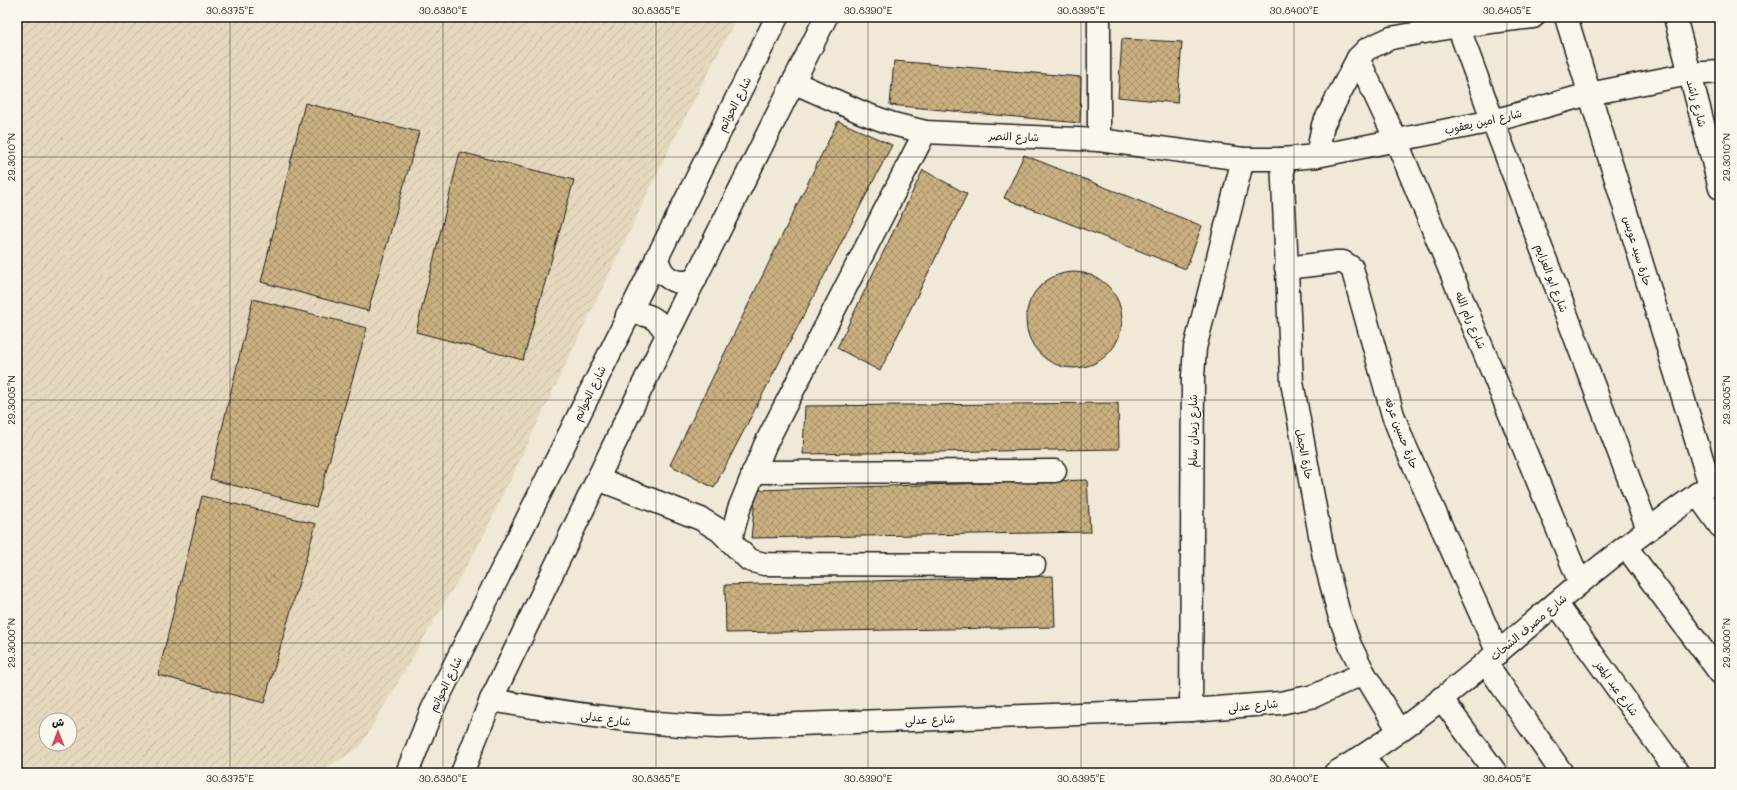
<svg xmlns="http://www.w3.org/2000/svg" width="1737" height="790" font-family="Mali,'Playpen Sans Arabic',sans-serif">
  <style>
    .industrial { fill: url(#industrial-furrows); fill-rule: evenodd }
    .building { fill: url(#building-cross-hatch); stroke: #1c1c1c }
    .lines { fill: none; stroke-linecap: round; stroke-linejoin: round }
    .street-casing { stroke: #1c1c1c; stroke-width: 25 }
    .secondary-casing { stroke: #1c1c1c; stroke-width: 25 }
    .street { stroke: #fbf7ec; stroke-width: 22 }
    .secondary { stroke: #fbf7ec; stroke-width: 22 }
    .ticks { fill: none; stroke: #1c1c1c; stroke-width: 1; stroke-opacity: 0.45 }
    .labels { text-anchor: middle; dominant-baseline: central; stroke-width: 3.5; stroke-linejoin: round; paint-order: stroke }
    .street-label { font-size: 11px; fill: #1c1c1c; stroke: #fbf7ec }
    .neatline { fill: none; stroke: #1c1c1c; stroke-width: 1.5 }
    .ticks-label { font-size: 10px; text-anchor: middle; fill: #1c1c1c }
  </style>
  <defs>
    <pattern id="industrial-furrows" width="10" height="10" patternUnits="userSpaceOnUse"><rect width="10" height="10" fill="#e6d8bd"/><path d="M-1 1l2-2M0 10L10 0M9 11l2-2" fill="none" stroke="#c5b9a2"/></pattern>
    <pattern id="building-cross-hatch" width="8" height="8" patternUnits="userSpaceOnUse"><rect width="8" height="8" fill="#cbb181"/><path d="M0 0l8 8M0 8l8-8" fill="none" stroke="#a48f69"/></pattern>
  </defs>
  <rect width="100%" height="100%" fill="#f1e9d7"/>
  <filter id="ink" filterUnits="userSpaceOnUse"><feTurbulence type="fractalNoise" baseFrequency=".025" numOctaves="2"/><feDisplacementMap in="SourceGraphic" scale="8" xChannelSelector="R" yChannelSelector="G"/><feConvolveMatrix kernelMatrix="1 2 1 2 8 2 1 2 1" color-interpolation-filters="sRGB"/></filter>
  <g filter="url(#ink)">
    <path class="industrial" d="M 17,17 L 737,17 L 670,147 L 481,541 L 360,747 L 318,773 L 17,773 ZM 46,720 L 70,720 L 70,744 L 46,744 Z"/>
    <g class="building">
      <polygon points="1122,39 1182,42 1177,103 1118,97"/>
      <polygon points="894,61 1081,77 1080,123 890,105"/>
      <polygon points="305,103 419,132 368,311 261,282"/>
      <polygon points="838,121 892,145 714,488 670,465"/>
      <polygon points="460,152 574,180 523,360 416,332"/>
      <polygon points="1024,155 1202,226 1186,269 1004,198"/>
      <polygon points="923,170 967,194 880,371 837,348"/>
      <circle cx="1074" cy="320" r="48"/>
      <polygon points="253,299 367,328 316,507 210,479"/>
      <polygon points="1118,403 1119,449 803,454 805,406"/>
      <polygon points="1087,480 1090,532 751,538 756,490"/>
      <polygon points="202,496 316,524 264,703 158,675"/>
      <polygon points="1053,576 1055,627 726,633 725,585"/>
    </g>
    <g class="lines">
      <g class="street-casing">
        <g id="street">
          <polyline points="1099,17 1099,140"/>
          <polyline points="1566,17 1710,485"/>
          <polyline points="1675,17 1720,188"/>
          <polyline points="1458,26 1493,121 1648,529"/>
          <polyline points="1358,58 1396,140 1580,583"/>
          <polyline points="793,82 863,113 893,124 925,132 1099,140 1243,159 1282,159 1317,156 1493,121 1589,94 1689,74 1720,72"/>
          <polyline points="1317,156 1323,125 1358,58 1367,49 1391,38 1458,26 1533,17"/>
          <polyline points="1282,159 1292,382 1324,557 1339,614 1350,645 1364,673 1399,731"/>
          <polyline points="1286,268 1337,262 1343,262 1352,268 1393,415 1403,441 1498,653"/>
          <polyline points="753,472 1055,471"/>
          <polyline points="598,479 701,519 719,530 749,560 764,564 1034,565"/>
          <polyline points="1697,494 1720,526"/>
          <polyline points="730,541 739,509 765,445 925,132"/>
          <polyline points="1626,547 1720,673"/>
          <polyline points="1556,603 1678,773"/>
          <polyline points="1486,663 1562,773"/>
          <polyline points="1441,698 1496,773"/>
          <path d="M 491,700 C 567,713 641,724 718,727 L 1191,710 L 1280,703 L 1314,696 L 1364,673"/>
          <polyline points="1191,710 1193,376 1195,348 1243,159"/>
          <polyline points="1363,757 1376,773"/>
        </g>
      </g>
      <g class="secondary-casing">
        <g id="secondary">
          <path d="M 657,256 C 660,278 675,286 695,280"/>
          <path d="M 627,315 C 646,311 659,318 667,335"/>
          <polyline points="407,773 432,710 777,17"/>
          <polyline points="462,773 491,700 667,335 826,17"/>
          <path d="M 1335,773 C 1424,721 1500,649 1579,584 C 1624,546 1672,512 1720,478"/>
        </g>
      </g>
      <use href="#street" class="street"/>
      <use href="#secondary" class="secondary"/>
    </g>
  </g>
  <path class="ticks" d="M 230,17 L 230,773M 443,17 L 443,773M 656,17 L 656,773M 868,17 L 868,773M 1081,17 L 1081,773M 1294,17 L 1294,773M 1507,17 L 1507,773M 17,157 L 1720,157M 17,400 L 1720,400M 17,643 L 1720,643"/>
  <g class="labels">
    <g class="street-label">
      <text transform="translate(1697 103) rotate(75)">شارع راشد</text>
      <text transform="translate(734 104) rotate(-63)">شارع الحواتم</text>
      <text transform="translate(1483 121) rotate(-13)">شارع امين يعقوب</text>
      <text transform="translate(1014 136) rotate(2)">شارع النصر</text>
      <text transform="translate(1638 251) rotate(73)">حارة سيد عويس</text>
      <text transform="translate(1552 278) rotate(69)">شارع ابو العزايم</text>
      <text transform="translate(1471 320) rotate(67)">شارع رام الله</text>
      <text transform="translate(589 393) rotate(-64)">شارع الحواتم</text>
      <text transform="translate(1192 431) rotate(-90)">شارع زيدان سالم</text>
      <text transform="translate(1402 433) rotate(69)">حارة حسين عرفه</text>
      <text transform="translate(1305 454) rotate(79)">حارة الجمل</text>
      <text transform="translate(1528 627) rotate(-40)">شارع مصرف الشحات</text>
      <text transform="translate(445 684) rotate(-64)">شارع الحواتم</text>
      <text transform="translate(1617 688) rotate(54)">شارع عبد المعز</text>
      <text transform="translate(1253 705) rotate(-5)">شارع عدلى</text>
      <text transform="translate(606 718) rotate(8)">شارع عدلى</text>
      <text transform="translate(930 719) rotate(-2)">شارع عدلى</text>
    </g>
  </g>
  <rect width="1737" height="790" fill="none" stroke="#fbf7ec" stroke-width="44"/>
  <g transform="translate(58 732)"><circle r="19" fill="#fbf7ec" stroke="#a29f99"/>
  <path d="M0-3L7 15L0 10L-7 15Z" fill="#d1495b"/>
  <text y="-6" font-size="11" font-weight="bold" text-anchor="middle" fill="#1c1c1c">ش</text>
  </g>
  <rect x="22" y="22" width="1693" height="746" class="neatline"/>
  <g class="ticks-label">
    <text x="230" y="14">30.8375°E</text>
    <text x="443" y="14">30.8380°E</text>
    <text x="656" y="14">30.8385°E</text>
    <text x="868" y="14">30.8390°E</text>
    <text x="1081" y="14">30.8395°E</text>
    <text x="1294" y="14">30.8400°E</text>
    <text x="1507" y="14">30.8405°E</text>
    <text transform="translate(11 157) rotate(-90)" y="4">29.3010°N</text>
    <text transform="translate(1726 157) rotate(-90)" y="4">29.3010°N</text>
    <text transform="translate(11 400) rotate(-90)" y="4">29.3005°N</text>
    <text transform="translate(1726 400) rotate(-90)" y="4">29.3005°N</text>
    <text transform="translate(11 643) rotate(-90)" y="4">29.3000°N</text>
    <text transform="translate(1726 643) rotate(-90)" y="4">29.3000°N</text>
    <text x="230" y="782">30.8375°E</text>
    <text x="443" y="782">30.8380°E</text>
    <text x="656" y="782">30.8385°E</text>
    <text x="868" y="782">30.8390°E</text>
    <text x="1081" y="782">30.8395°E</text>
    <text x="1294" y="782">30.8400°E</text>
    <text x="1507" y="782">30.8405°E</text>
  </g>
</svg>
